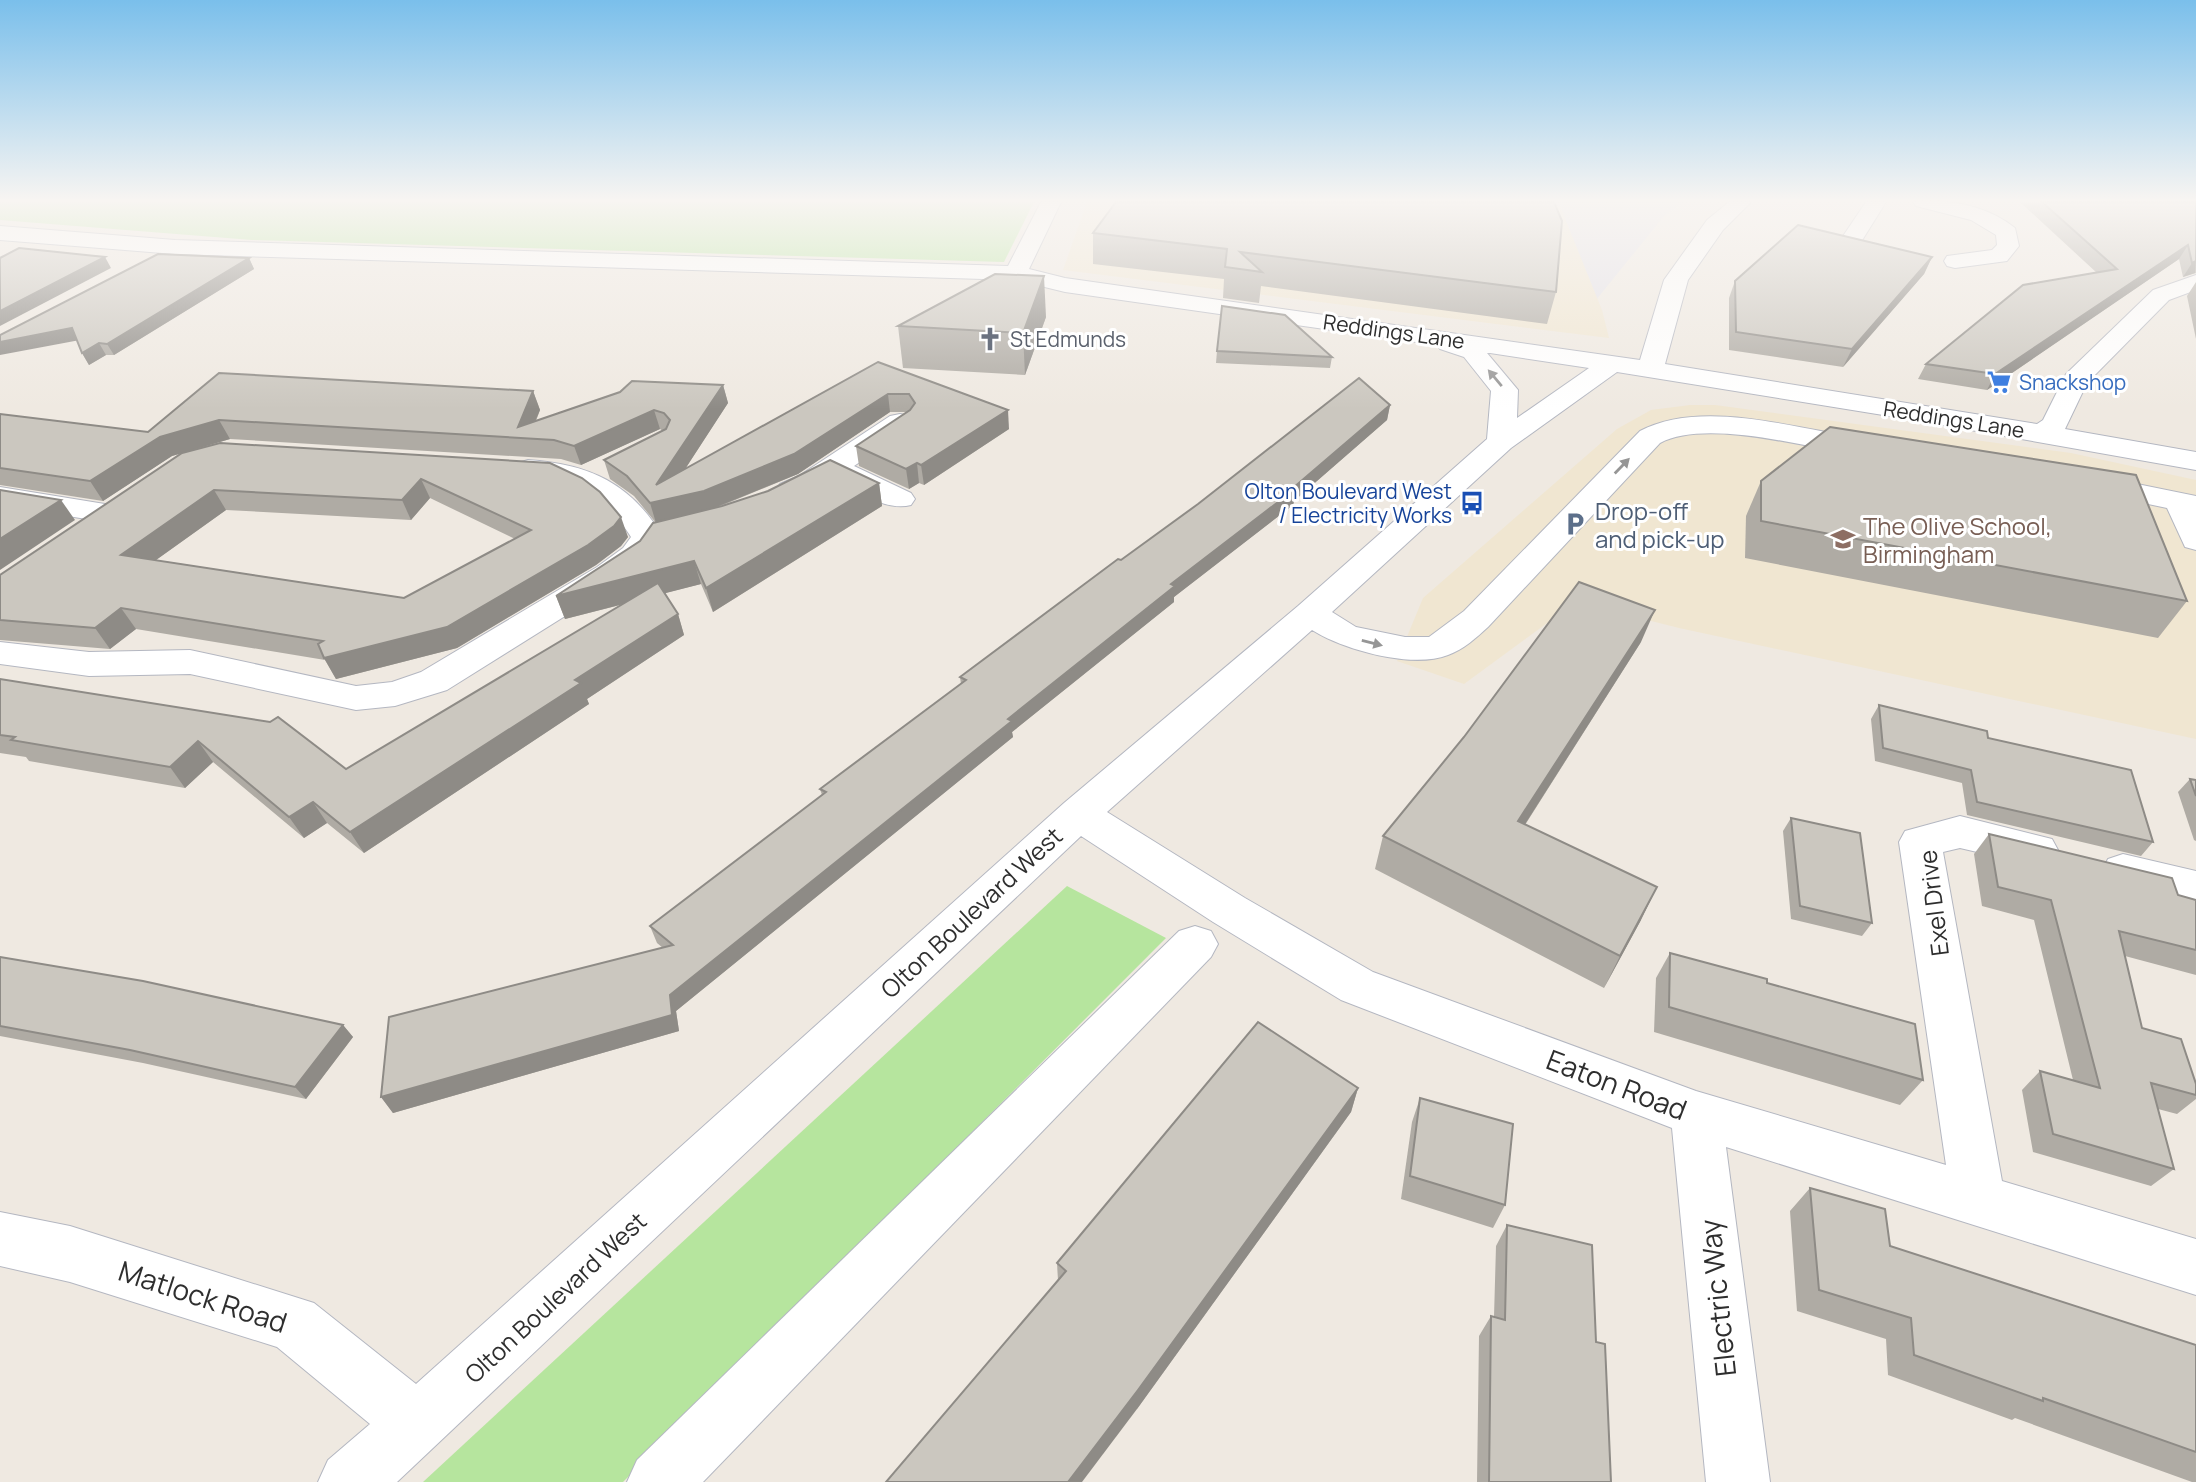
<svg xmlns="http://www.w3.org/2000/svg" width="2196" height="1482" font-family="Manrope,sans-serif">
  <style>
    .industrial { fill: #e3e1e8 }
    .education { fill: #f0e6d1 }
    .green { fill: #b6e59e }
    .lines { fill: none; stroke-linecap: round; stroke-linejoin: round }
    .minor-casing { stroke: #b4b7c1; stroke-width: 2 }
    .minor { fill: #fff; fill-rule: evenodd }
    .wall { fill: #afaba4; fill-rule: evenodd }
    .shaded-wall { fill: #8e8b86 }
    .building { fill: #cbc7bf; stroke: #8e8b86; stroke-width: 2; fill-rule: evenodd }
    .oneway { fill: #969696 }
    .labels { text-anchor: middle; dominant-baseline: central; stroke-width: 6; stroke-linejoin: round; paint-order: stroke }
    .far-street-label { font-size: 21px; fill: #2e2e2e; stroke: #fff }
    .far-worship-label { font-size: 21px; fill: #5b616d; stroke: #fff; text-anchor: start }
    .far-shop-label { font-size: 21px; fill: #366cbe; stroke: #fff; text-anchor: start }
    .far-transit-label { font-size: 21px; fill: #164399; stroke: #fff; text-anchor: end }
    .service-label { font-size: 24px; fill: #4e5e75; stroke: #fff; text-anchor: start }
    .education-label { font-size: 24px; fill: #785e54; stroke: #fff; text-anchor: start }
    .street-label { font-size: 24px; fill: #2e2e2e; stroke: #fff }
    .near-street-label { font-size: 28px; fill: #2e2e2e; stroke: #fff }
  </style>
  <rect width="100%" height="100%" fill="#efe9e1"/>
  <polygon class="industrial" points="1448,202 1683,202 1664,216 1596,300 1560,206"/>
  <g class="education">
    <polygon points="1087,202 1444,202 1560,206 1602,310 1609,338 1063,270"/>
    <polygon points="1690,405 1715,405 2071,453 2196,480 2196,739 1679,628 1576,602 1464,684 1397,661 1423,598 1617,429 1651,410"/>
  </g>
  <g class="green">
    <polygon points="0,202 1034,202 1004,262 252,240 0,220"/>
    <polygon points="1067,886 1166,938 623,1482 423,1482"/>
  </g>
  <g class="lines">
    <g class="minor-casing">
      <g id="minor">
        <path d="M 1041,202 L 1061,202 L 1029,269 L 1065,278 L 1640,360 L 1664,280 L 1707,220 L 1729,202 L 1751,202 L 1723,230 L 1688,280 L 1665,364 L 2037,424 L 2043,420 L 2066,374 L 2153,290 L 2196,275 L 2196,290 L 2169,300 L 2087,383 L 2065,429 L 2196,452 L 2196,470 L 1914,420 L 1617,372 L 1511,448 L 1332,612 L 1356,627 L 1405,637 L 1429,637 L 1464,611 L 1640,431 C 1702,398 1798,429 1864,439 L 1874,442 L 1878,448 L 1874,454 L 1864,457 C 1812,448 1706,418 1660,443 L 1488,627 C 1476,638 1464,649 1448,655 C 1412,669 1344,650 1312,630 L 1107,812 L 1245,898 L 1373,972 L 1696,1091 L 1946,1165 L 1899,842 L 1905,831 L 1960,816 L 2052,839 L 2058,850 L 2052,861 L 2037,866 L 1960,848 L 1943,852 L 2002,1181 L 2196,1239 L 2196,1295 L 1726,1147 L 1770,1482 L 1706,1482 L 1672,1128 L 1341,1000 L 1213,922 L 1081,836 L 397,1482 L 318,1482 L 328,1460 L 370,1424 L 277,1347 L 70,1282 L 0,1266 L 0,1212 L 70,1226 L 314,1303 L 416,1384 L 1064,803 L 1298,606 L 1487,439 L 1491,391 L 1464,357 L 1440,349 L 1437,345 L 1065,292 L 1016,280 L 175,254 L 0,240 L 0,226 L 175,240 L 1008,266 ZM 1487,353 L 1490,353 L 1589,368 L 1517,418 L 1518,390 Z"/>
        <polygon points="1866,202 1886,202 1856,250 1840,250 1837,245"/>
        <path d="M 1913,202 C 1949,199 1986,205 2015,228 L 2019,246 L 2007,261 L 1955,268 L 1947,266 L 1944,261 L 1947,256 L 1992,250 L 1997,245 L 1996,235 L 1971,220 L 1916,206 Z"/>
        <path d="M 900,414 L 910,416 L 914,422 L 910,428 L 854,466 L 911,493 L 915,499 L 911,505 C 886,512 856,490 834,479 C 818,490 800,501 780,496 L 776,490 L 780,484 L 799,476 L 890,416 Z"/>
        <path d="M 528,460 C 589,464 631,483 663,537 L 646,562 L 621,581 L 447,690 L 395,706 L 356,710 L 190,674 L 89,676 L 0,664 L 0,642 L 89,652 L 190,650 L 356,686 L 392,682 L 421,672 L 597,567 L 623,548 L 631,537 C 619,516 582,483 557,480 C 544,478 531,479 518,475 L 513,469 L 518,463 Z"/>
        <polygon points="2093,475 2196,496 2196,550 2185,547 2167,508 2082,490 2078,484 2082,478"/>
        <polygon points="0,487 111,505 122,507 126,514 122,521 111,523 0,505"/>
        <polygon points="2123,854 2196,871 2196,905 2108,883 2102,871 2108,859"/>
        <polygon points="1195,926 1211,931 1218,944 1211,957 703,1482 627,1482 637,1460 1179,931"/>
      </g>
    </g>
    <use href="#minor" class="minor"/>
  </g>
  <g class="wall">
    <polygon points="1116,202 1556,292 1547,324 1261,286 1259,303 1223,298 1224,279 1093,264 1093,233"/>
    <polygon points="2020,202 2196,202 2196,273 2183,277 2179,259 1987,390 1918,379 1926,364 2097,273"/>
    <polygon points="1932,257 1924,274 1843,367 1729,350 1729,298 1735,281"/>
    <polygon points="249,258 254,269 114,355 106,355 89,365 82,353 77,340"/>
    <polygon points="2196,282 2196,339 2187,296"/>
    <polygon points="1046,317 1025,375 903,368 898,326"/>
    <polygon points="1217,351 1332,357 1330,368 1216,363"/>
    <polygon points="878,362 1009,429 924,485 919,483 909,489 859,466 856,446 907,412 890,412 798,474 716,508 879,483 882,506 713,612 701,584 665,593 678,614 684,635 587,699 589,704 364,853 327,823 304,838 213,762 185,788 29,761 26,757 0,753 0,679 346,769 624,604 565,619 556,596 640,541 656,523 634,496 610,479 604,460 663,431 660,429 581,465 561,459 230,439 172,456 103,501 0,485 0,414 148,432 219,373 533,391 540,410 536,421 723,385 728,403 685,469"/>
    <polygon points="1390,405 1387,420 1294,501 1293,505 1174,597 1174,602 1012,732 1013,737 676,1011 679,1031 393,1113 381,1097 663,948 657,943 650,926 822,795 820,789 961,684 960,677 1121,560"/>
    <path d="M 182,453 L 550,463 L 628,537 L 621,546 L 596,565 L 457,648 L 336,679 L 325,660 L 136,629 L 110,649 L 0,640 L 0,575 ZM 430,498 L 515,539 L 404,598 L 156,560 L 226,510 L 411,520 Z"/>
    <polygon points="1761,481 2187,601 2158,638 1745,558 1746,516"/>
    <polygon points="1641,642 1525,825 1641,920 1604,988 1375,869 1383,836"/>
    <polygon points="1879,705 1988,738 2153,842 2141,856 1967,815 1962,783 1875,761 1871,719"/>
    <polygon points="2190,779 2196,780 2196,841 2194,840 2178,792"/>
    <polygon points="1791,818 1872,923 1862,936 1791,919 1783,831"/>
    <polygon points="1989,834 2178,895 2196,900 2196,975 2125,956 2142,1028 2196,1084 2196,1099 2177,1114 2158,1109 2174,1169 2151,1186 2033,1152 2022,1090 2040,1071 2073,1080 2034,920 1982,906 1974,854"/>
    <polygon points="1670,953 1923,1080 1900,1105 1654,1032 1656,978"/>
    <polygon points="0,957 343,1025 353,1037 306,1099 143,1063 0,1036"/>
    <polygon points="1358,1088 1351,1112 1137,1409 1058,1280 1057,1263"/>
    <polygon points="1420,1098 1505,1205 1493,1228 1401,1199 1412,1122"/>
    <polygon points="1810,1188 1890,1246 2196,1345 2196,1482 2192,1482 2015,1418 2012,1420 1888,1375 1886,1339 1797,1311 1790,1211"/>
    <polygon points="1507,1225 1596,1342 1611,1482 1477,1482 1479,1336 1491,1316 1494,1317 1496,1246"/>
  </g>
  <g class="shaded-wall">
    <polygon points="2188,245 2179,259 1987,390 1995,374"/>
    <polygon points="105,257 111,268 0,326 0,311"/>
    <polygon points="1932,257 1924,274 1843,367 1852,349"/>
    <polygon points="249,258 254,269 114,355 107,344"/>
    <polygon points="2196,261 2195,273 2183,277 2192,263"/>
    <polygon points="1044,276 1046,317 1025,375 1023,333"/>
    <polygon points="72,328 80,340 0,355 0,342"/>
    <polygon points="99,343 106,355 89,365 82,353"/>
    <polygon points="723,385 728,403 665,500 888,394 890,412 798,474 709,510 656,523 650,503 656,485"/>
    <polygon points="533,391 540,410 528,438 518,427"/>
    <polygon points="1390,405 1387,420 1294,501 1293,505 1174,597 1174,602 1012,732 1013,737 676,1011 679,1031 393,1113 381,1097 670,995 1171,584 1293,488"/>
    <polygon points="654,410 660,429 581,465 574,446"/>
    <polygon points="1008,410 1009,429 924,485 921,465"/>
    <polygon points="219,420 230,439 172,456 103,501 90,481 160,437"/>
    <polygon points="917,463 919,483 909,489 906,469"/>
    <polygon points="421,479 430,498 411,520 402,500"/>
    <polygon points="879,483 882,506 713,612 706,588"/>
    <polygon points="214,490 226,510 135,575 121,555"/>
    <polygon points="61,500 75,520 0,570 0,539"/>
    <polygon points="621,517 628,537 621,546 596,565 457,648 336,679 324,658"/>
    <polygon points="694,561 701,584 565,619 556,596"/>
    <polygon points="121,608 136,629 110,649 95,628"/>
    <polygon points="1655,610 1641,642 1506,854 1518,821"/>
    <polygon points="678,614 684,635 587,699 589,704 364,853 350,832 575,680"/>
    <polygon points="198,741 213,762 185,788 170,767"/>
    <polygon points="313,802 327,823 304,838 289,817"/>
    <polygon points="1657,887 1641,920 1604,988 1620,956"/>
    <polygon points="343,1025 353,1037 306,1099 295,1087"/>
    <polygon points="1358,1088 1351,1112 1137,1409 1082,1482 1068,1482"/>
  </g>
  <g class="building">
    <polygon points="1116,202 1554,202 1562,221 1556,292 1240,252 1262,272 1225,267 1227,249 1093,233"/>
    <polygon points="2042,202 2196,202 2196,261 2192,263 2188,245 1995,374 1926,364 2023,285 2117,269"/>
    <polygon points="1798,225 1932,257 1852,349 1736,332 1735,281"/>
    <polygon points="19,248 105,257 0,311 0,258"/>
    <polygon points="158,254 249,258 107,344 99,343 82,353 72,328 0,342 0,335"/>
    <polygon points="995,274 1044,276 1023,333 898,326"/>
    <polygon points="1222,306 1285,315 1332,357 1217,351"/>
    <polygon points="878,362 1008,410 921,465 917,463 906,469 856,446 910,410 915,403 909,394 888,394 794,454 704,491 650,503 627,476 604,460 666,429 670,420 664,413 654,410 574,446 554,440 219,420 160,437 90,481 0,468 0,414 148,432 219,373 533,391 518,427 620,392 632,381 723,385 656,485"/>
    <polygon points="1359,378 1390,405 1293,488 1295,489 1171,584 1175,586 1008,719 1012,721 670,995 672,1015 381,1097 389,1017 673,945 650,926 826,792 820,789 966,680 960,677 1118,559 1121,560 1198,504"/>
    <polygon points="1830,427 2136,475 2187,601 1761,521 1761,481"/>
    <path d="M 220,443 L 550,463 L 582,478 L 600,492 L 621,517 L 614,526 L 588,545 L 447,627 L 324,658 L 318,644 L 323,641 L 121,608 L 95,628 L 0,620 L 0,575 L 182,453 ZM 421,479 L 531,530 L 404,598 L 121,555 L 214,490 L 402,500 Z"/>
    <polygon points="830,460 879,483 706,588 694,561 556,596 640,541 653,523 722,506 768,491"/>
    <polygon points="0,490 61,500 0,539"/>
    <polygon points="1579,582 1655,610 1518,821 1657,887 1620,956 1383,836 1464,737"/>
    <polygon points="658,583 678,614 575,680 581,683 350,832 313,802 289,817 198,741 170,767 11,740 15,737 0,735 0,679 270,722 278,717 346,769"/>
    <polygon points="1879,705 1987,731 1988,738 2131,770 2153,842 1977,802 1971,770 1883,748"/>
    <polygon points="2190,779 2196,780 2196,796"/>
    <polygon points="1791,818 1860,833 1872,923 1800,906"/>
    <polygon points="1989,834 2172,878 2178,895 2196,900 2196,950 2119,931 2142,1028 2181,1039 2196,1084 2196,1095 2151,1083 2174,1169 2053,1134 2040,1071 2100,1088 2051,900 1998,887"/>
    <polygon points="1670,953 1767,979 1767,983 1915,1024 1923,1080 1669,1007"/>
    <polygon points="0,957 143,981 343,1025 295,1087 130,1050 0,1026"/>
    <polygon points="1258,1022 1358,1088 1138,1390 1068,1482 886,1482 1066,1271 1057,1263"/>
    <polygon points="1420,1098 1513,1124 1505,1205 1410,1176"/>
    <polygon points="1810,1188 1885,1209 1890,1246 2196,1345 2196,1452 2043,1398 2043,1401 1914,1355 1911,1318 1819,1290"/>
    <polygon points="1507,1225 1592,1245 1596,1342 1605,1344 1611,1482 1489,1482 1491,1316 1505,1320"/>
  </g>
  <defs><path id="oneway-solid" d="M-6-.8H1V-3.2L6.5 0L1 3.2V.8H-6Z" transform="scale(1.75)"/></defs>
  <g class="oneway">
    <use href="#oneway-solid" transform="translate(1495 378) rotate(-130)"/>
    <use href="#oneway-solid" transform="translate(1622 466) rotate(-46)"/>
    <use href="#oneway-solid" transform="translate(1372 643) rotate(14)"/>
  </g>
  <linearGradient id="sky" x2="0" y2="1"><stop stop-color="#7abfeb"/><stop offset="0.49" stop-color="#f8f5f2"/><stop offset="1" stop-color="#f8f5f2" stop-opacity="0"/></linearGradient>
  <rect width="2196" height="409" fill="url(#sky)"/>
  <defs>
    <g id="church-bare" transform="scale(1.89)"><path d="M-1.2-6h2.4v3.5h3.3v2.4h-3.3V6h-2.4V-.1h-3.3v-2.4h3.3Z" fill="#6b7280" stroke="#fff" stroke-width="2.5" paint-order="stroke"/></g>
    <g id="supermarket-bare" transform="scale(1.89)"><path d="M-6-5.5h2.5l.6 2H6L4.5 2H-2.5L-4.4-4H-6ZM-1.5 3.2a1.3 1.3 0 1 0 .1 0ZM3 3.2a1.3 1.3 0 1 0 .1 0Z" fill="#3f7fe0" stroke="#fff" stroke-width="2.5" paint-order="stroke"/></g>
    <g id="bus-bare" transform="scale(1.89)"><path d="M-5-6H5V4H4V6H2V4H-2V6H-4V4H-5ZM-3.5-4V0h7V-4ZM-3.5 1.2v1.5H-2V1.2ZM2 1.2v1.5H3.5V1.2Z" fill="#1a4fb4" stroke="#fff" stroke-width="2.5" paint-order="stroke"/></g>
    <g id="parking-bare" transform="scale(1.89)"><path d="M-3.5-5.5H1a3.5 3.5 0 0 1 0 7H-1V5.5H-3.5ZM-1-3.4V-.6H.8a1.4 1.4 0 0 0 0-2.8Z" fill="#5c6f8a" stroke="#fff" stroke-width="2.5" paint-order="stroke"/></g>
    <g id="school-bare" transform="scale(1.89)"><path d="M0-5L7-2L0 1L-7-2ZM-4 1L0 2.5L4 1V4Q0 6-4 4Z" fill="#8d6e63" stroke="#fff" stroke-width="2.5" paint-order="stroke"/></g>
  </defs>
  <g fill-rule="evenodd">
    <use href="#church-bare" x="990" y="339"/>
    <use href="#supermarket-bare" x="1999" y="382"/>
    <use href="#bus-bare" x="1472" y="503"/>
    <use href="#parking-bare" x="1575" y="524"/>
    <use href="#school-bare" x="1843" y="539"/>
  </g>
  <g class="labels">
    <g class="far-street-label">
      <text transform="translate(1394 331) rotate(8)">Reddings Lane</text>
      <text transform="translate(1954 419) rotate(9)">Reddings Lane</text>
    </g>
    <g class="far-worship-label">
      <text x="1010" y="339">St Edmunds</text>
    </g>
    <g class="far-shop-label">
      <text x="2019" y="382">Snackshop</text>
    </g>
    <g class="far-transit-label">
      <text x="1452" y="491">Olton Boulevard West<tspan x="1452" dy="24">/ Electricity Works</tspan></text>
    </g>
    <g class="service-label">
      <text x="1595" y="510">Drop-off<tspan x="1595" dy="28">and pick-up</tspan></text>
    </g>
    <g class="education-label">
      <text x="1863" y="525">The Olive School,<tspan x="1863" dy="28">Birmingham</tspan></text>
    </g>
    <g class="street-label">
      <text transform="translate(1933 903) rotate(-97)">Exel Drive</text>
      <text transform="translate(971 912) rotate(-43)">Olton Boulevard West</text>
      <text transform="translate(555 1297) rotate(-43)">Olton Boulevard West</text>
    </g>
    <g class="near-street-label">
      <text transform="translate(1617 1084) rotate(21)">Eaton Road</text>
      <text transform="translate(203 1296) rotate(18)">Matlock Road</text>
      <text transform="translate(1717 1298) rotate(-96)">Electric Way</text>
    </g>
  </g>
</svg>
